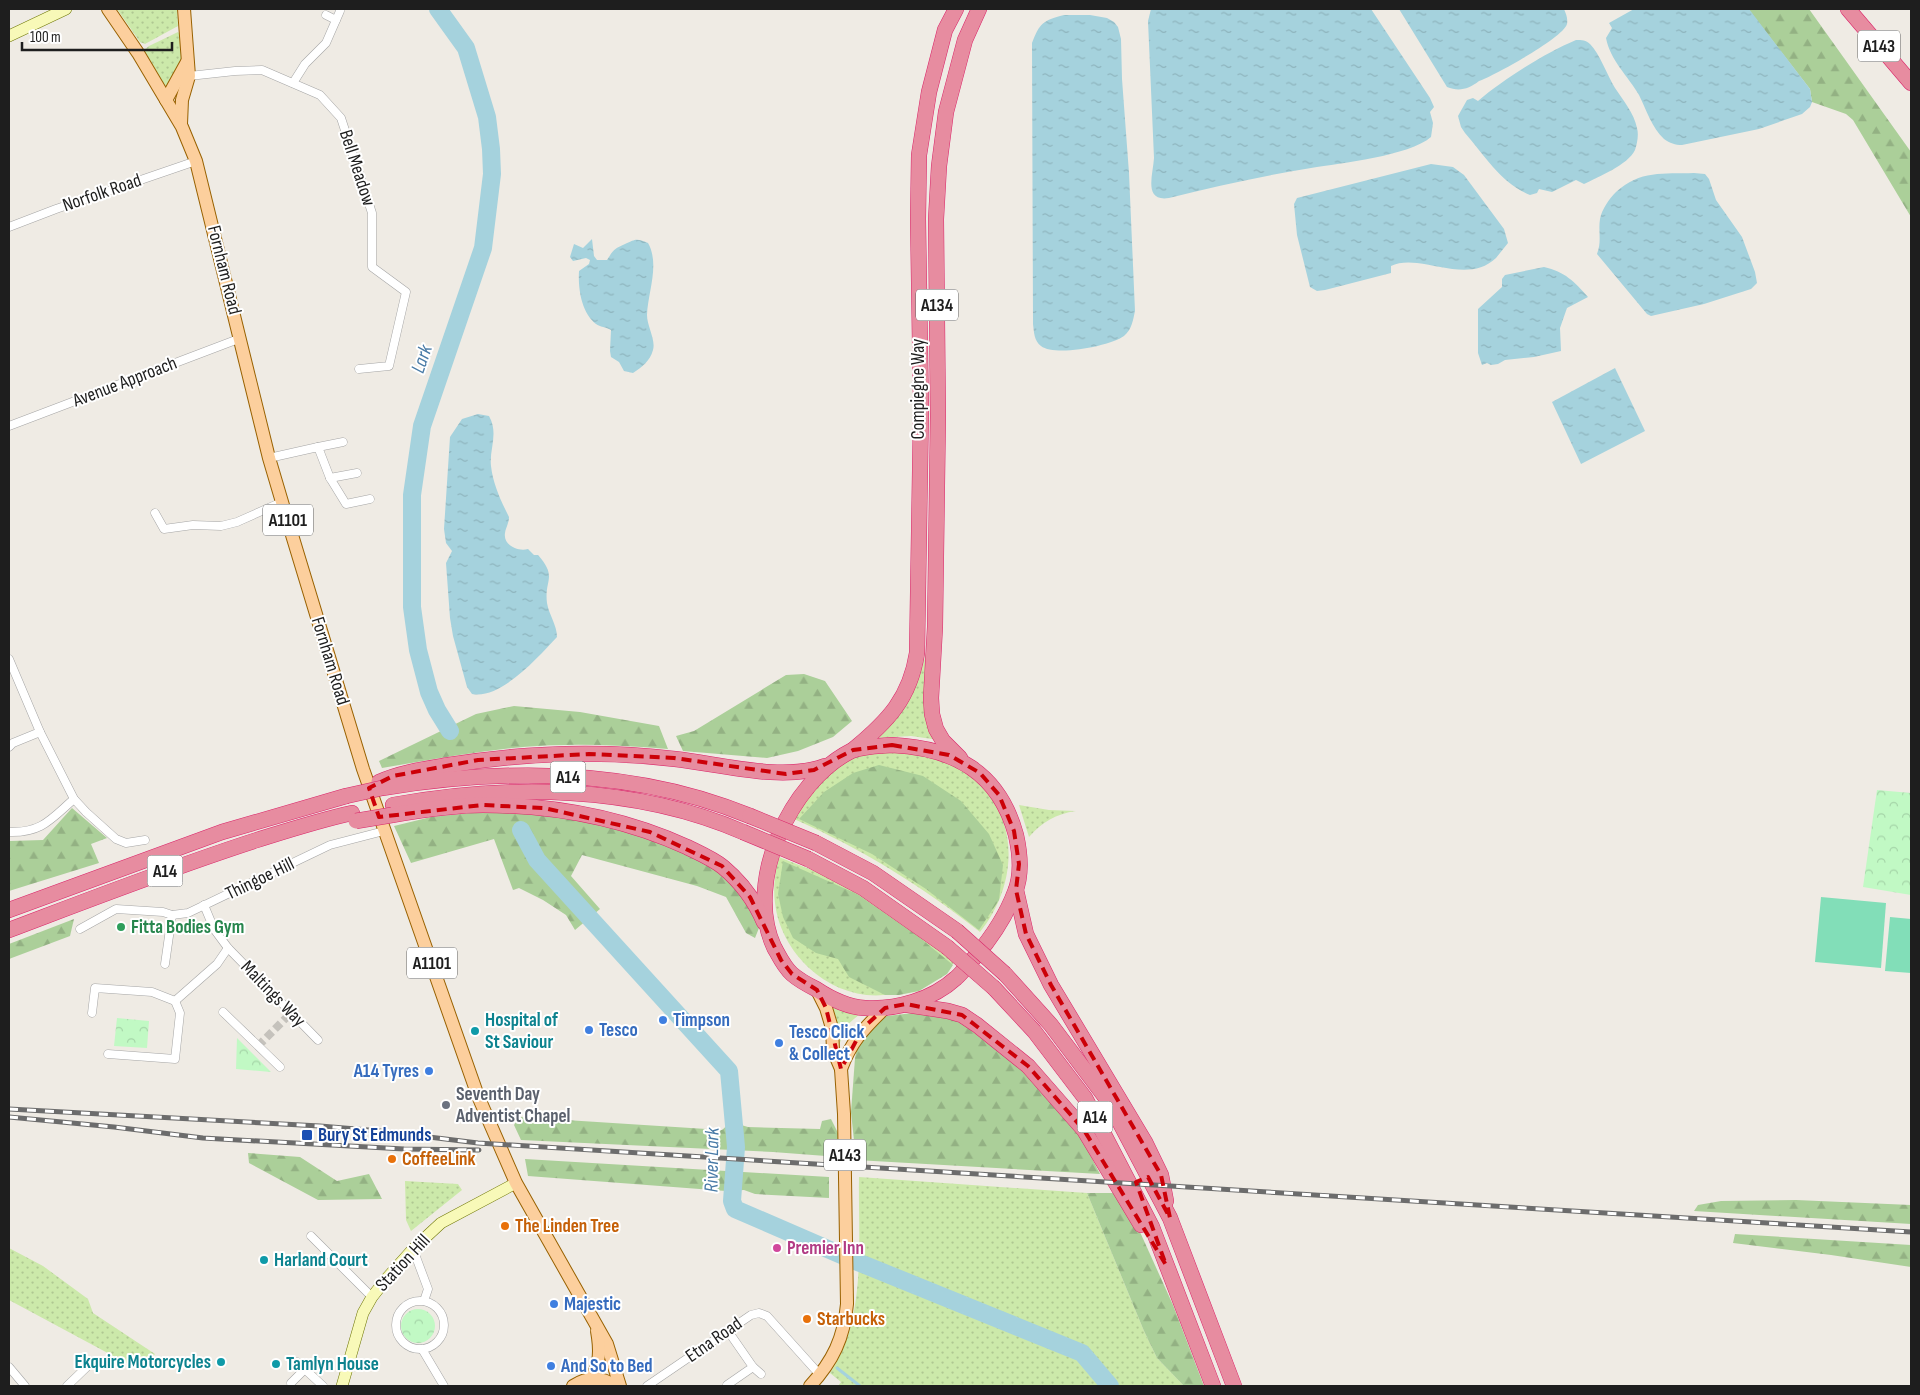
<svg xmlns="http://www.w3.org/2000/svg" width="1920" height="1395" font-family="'Sofia Sans Condensed',sans-serif">
  <style>
    .grass { fill: url(#grass-dots) }
    .forest { fill: url(#forest-firs) }
    .park { fill: url(#park-crowns) }
    .pitch { fill: #82deb8 }
    .water { fill: url(#water-ripples) }
    .lines { fill: none; stroke-linecap: round; stroke-linejoin: round }
    .stream { stroke: #a5d2dd; stroke-width: 3 }
    .river { stroke: #a5d2dd; stroke-width: 18 }
    .street-tunnel { stroke: #c5c2bc; stroke-width: 8; stroke-dasharray: 8 4; stroke-linecap: butt }
    .street-casing { stroke: #a5a5a5; stroke-width: 9 }
    .secondary-casing { stroke: #6e7605; stroke-width: 12 }
    .primary-casing { stroke: #986100; stroke-width: 14 }
    .highway-casing { stroke: #da2469; stroke-width: 16 }
    .street { stroke: #fff; stroke-width: 8 }
    .secondary { stroke: #f8f9b8; stroke-width: 11 }
    .primary { stroke: #fccf9d; stroke-width: 12 }
    .highway { stroke: #e78ca0; stroke-width: 15 }
    .rail-casing { stroke: #6c6c6c; stroke-width: 5 }
    .rail { stroke: #fff; stroke-width: 3; stroke-dasharray: 9; stroke-linecap: butt }
    .highway-bridge-casing { stroke: #da2469; stroke-width: 16; stroke-linecap: butt }
    .highway-bridge { stroke: #e78ca0; stroke-width: 15 }
    .marked { fill: none; stroke: #cc0008; stroke-width: 4; stroke-dasharray: 10 6; stroke-linejoin: round }
    .leisure-dot { fill: #2e9e5b; stroke: #fff; stroke-width: 2 }
    .shop-dot { fill: #3f7fe0; stroke: #fff; stroke-width: 2 }
    .culture-dot { fill: #0f9aa8; stroke: #fff; stroke-width: 2 }
    .worship-dot { fill: #6b7280; stroke: #fff; stroke-width: 2 }
    .transit-dot { fill: #1a4fb4; stroke: #fff; stroke-width: 2 }
    .food-dot { fill: #e8710a; stroke: #fff; stroke-width: 2 }
    .hotel-dot { fill: #d1479c; stroke: #fff; stroke-width: 2 }
    .labels { text-anchor: middle; dominant-baseline: central; stroke-width: 4; stroke-linejoin: round; paint-order: stroke }
    .shield { fill: #fff; stroke: #626262; stroke-width: 1 }
    .shield-label { font-size: 18px; font-weight: bold; fill: #1e1e1e }
    .street-label { font-size: 19px; fill: #1e1e1e; stroke: #fff }
    .leisure-label { font-size: 19px; font-weight: bold; fill: #27864d; stroke: #fff; text-anchor: start }
    .culture-label { font-size: 19px; font-weight: bold; fill: #0d838f; stroke: #fff; text-anchor: start }
    .shop-label { font-size: 19px; font-weight: bold; fill: #366cbe; stroke: #fff; text-anchor: start }
    .worship-label { font-size: 19px; font-weight: bold; fill: #5b616d; stroke: #fff; text-anchor: start }
    .transit-label { font-size: 19px; font-weight: bold; fill: #164399; stroke: #fff; text-anchor: start }
    .food-label { font-size: 19px; font-weight: bold; fill: #c56008; stroke: #fff; text-anchor: start }
    .hotel-label { font-size: 19px; font-weight: bold; fill: #b23c85; stroke: #fff; text-anchor: start }
    .water-label { font-size: 20px; font-style: italic; fill: #487aa6; stroke: #fff }
  </style>
  <defs>
    <pattern id="grass-dots" width="8" height="8" patternUnits="userSpaceOnUse" patternTransform="scale(1.25)"><rect width="8" height="8" fill="#cce9aa"/><path d="M2 2h.1M6 6h.1" fill="none" stroke="#afc792" stroke-width="1.8" stroke-linecap="round"/></pattern>
    <pattern id="forest-firs" width="22" height="20" patternUnits="userSpaceOnUse" patternTransform="scale(1.25)"><rect width="22" height="20" fill="#abcf99"/><path d="M5 1l3.5 6h-7zM16 11l3.5 6h-7z" fill="#93b183"/></pattern>
    <pattern id="park-crowns" width="20" height="18" patternUnits="userSpaceOnUse" patternTransform="scale(1.25)"><rect width="20" height="18" fill="#c1f9c4"/><path d="M2 6a3 3 0 1 1 6 0M12 15a3 3 0 1 1 6 0" fill="none" stroke="#a5d5a8"/></pattern>
    <pattern id="water-ripples" width="26" height="14" patternUnits="userSpaceOnUse" patternTransform="scale(1.25)"><rect width="26" height="14" fill="#a5d2dd"/><path d="M2 4q2-2 4 0t4 0M15 11q2-2 4 0t4 0" fill="none" stroke="#8eb4bd"/></pattern>
  </defs>
  <rect width="100%" height="100%" fill="#efebe4"/>
  <g class="grass">
    <polygon points="117,9 177,9 178,26 145,44 140,42"/>
    <polygon points="178,32 181,36 182,72 169,92 144,50 149,46"/>
    <path d="M 927,649 L 925,670 L 925,693 L 939,740 L 911,736 L 877,738 C 907,711 918,687 927,649 Z"/>
    <path d="M 928,751 C 942,759 959,766 972,775 C 977,779 981,785 985,790 C 1021,831 1013,891 980,932 C 922,886 862,849 794,819 L 799,807 L 832,769 L 865,752 Z"/>
    <path d="M 1019,805 L 1049,810 L 1076,811 C 1056,814 1042,822 1029,837 Z"/>
    <path d="M 779,857 C 812,870 845,883 875,900 C 902,915 930,942 954,963 C 943,973 930,977 917,983 C 907,987 895,994 884,995 C 831,1000 781,955 775,903 C 773,887 775,872 779,857 Z"/>
    <polygon points="832,1003 862,1012 846,1026 838,1048"/>
    <path d="M 859,1177 L 1087,1193 L 1144,1331 L 1157,1358 L 1184,1386 L 838,1386 L 841,1382 L 830,1373 C 867,1319 858,1241 859,1177 Z"/>
    <polygon points="405,1181 458,1184 462,1190 411,1231 406,1220"/>
    <polygon points="9,1248 43,1266 88,1299 93,1313 155,1354 143,1369 130,1365 9,1300"/>
  </g>
  <g class="forest">
    <polygon points="1748,9 1809,9 1911,152 1911,217 1853,120 1846,114 1812,102 1810,89"/>
    <polygon points="804,674 825,681 852,721 833,737 798,751 767,758 683,751 676,736 694,731 786,675"/>
    <path d="M 514,706 L 580,712 L 659,726 L 668,749 C 620,745 571,743 523,747 C 476,751 429,760 382,768 L 379,761 L 476,714 Z"/>
    <polygon points="879,765 923,776 961,801 989,834 1003,865 999,900 979,930 926,889 872,854 799,819 824,792 853,773"/>
    <polygon points="72,808 107,838 91,844 99,863 9,891 9,841 43,840"/>
    <polygon points="534,812 594,822 645,835 700,860 726,874 755,913 759,928 755,938 746,933 726,897 697,886 582,855 571,876 600,909 575,930 566,915 543,900 519,888 513,890 494,839 411,863 394,826 431,817 471,813"/>
    <polygon points="783,861 857,894 919,937 953,965 947,974 919,991 899,995 885,995 849,977 838,959 816,953 793,938 783,917 778,894"/>
    <polygon points="74,919 70,936 9,959 9,944"/>
    <polygon points="913,1013 944,1015 963,1024 1027,1074 1081,1137 1100,1174 856,1160 851,1112 855,1058 858,1044 869,1028 887,1016"/>
    <polygon points="519,1117 722,1130 731,1122 748,1127 820,1129 822,1121 831,1119 839,1135 839,1157 773,1152 521,1140 514,1125"/>
    <polygon points="248,1153 300,1157 337,1181 369,1174 382,1199 318,1200 249,1163"/>
    <polygon points="525,1159 829,1177 829,1198 755,1194 744,1190 726,1191 528,1176"/>
    <polygon points="1087,1193 1115,1193 1140,1232 1173,1305 1204,1386 1184,1386 1157,1358 1144,1331"/>
    <polygon points="1796,1200 1911,1205 1911,1224 1694,1211 1698,1205 1721,1201"/>
    <polygon points="1735,1234 1911,1245 1911,1267 1831,1255 1733,1243"/>
  </g>
  <g class="park">
    <polygon points="1877,790 1911,793 1911,895 1863,887"/>
    <polygon points="117,1018 149,1021 147,1048 114,1046"/>
    <polygon points="237,1038 271,1072 236,1069"/>
    <circle cx="418" cy="1326" r="17"/>
  </g>
  <g class="pitch">
    <polygon points="1821,897 1886,903 1881,968 1815,962"/>
    <polygon points="1890,917 1911,919 1911,973 1885,971"/>
  </g>
  <g class="water">
    <path d="M 1151,9 L 1371,9 L 1430,98 L 1434,107 L 1430,112 L 1433,123 L 1431,137 C 1409,156 1341,163 1311,168 C 1263,176 1216,186 1169,198 C 1143,202 1153,175 1154,158 L 1148,21 Z"/>
    <path d="M 1399,9 L 1564,9 C 1566,14 1568,18 1567,24 C 1563,38 1495,75 1479,81 C 1469,89 1459,92 1447,87 Z"/>
    <path d="M 1634,9 L 1749,9 L 1810,89 L 1812,102 L 1810,107 L 1802,114 L 1759,129 L 1682,145 C 1675,145 1670,143 1664,139 C 1652,128 1646,109 1639,95 C 1628,76 1610,60 1606,38 L 1612,28 L 1609,23 Z"/>
    <path d="M 1064,15 L 1090,15 L 1107,18 L 1114,22 L 1118,27 L 1121,39 L 1122,79 L 1129,173 L 1135,311 C 1133,320 1132,329 1124,336 C 1110,346 1055,357 1041,346 C 1034,341 1034,332 1033,324 L 1032,43 C 1040,23 1042,21 1064,15 Z"/>
    <path d="M 1576,40 C 1582,40 1586,40 1590,44 C 1600,54 1607,75 1615,88 C 1623,100 1634,113 1637,128 C 1639,135 1637,144 1635,150 C 1628,165 1598,177 1584,184 L 1576,180 L 1552,192 L 1539,189 L 1537,193 L 1530,195 C 1502,184 1484,155 1465,133 L 1461,127 L 1458,116 L 1467,100 L 1473,98 L 1478,101 C 1504,79 1545,53 1576,40 Z"/>
    <path d="M 1431,164 L 1453,167 L 1464,175 L 1504,229 L 1508,243 C 1504,248 1500,253 1496,258 C 1474,279 1443,266 1417,263 C 1409,262 1398,262 1391,266 L 1391,273 L 1325,290 L 1317,291 L 1310,287 L 1297,235 L 1294,204 L 1297,198 Z"/>
    <path d="M 1694,173 L 1705,174 L 1709,179 L 1716,200 L 1742,237 L 1755,272 L 1757,283 L 1751,289 L 1704,304 L 1651,316 L 1647,314 L 1597,254 C 1602,241 1598,232 1600,219 C 1602,209 1609,199 1616,192 C 1640,170 1663,174 1694,173 Z"/>
    <path d="M 592,239 L 594,256 L 597,260 L 607,260 C 614,249 614,249 625,244 C 636,239 636,238 648,243 C 660,264 648,292 647,315 C 647,326 656,340 653,350 C 650,361 642,367 633,373 L 624,371 L 619,362 L 611,357 L 610,351 L 611,330 C 606,327 600,327 596,324 C 581,312 578,288 579,271 L 589,264 L 590,260 L 586,258 L 573,261 L 570,257 L 574,244 L 583,248 Z"/>
    <path d="M 1544,267 C 1565,272 1574,281 1588,297 L 1567,308 L 1560,328 L 1561,351 L 1534,357 L 1505,360 L 1498,364 L 1491,365 L 1487,363 L 1482,365 L 1478,353 L 1478,309 L 1502,287 L 1502,279 L 1505,275 Z"/>
    <polygon points="1615,368 1645,431 1581,464 1552,402"/>
    <path d="M 478,414 L 489,416 C 499,434 489,449 491,466 C 493,484 501,501 509,517 C 509,523 506,527 505,533 C 503,545 518,552 528,549 L 534,555 L 538,555 C 558,578 544,579 547,603 C 549,615 557,625 557,637 C 539,656 501,700 472,694 L 467,687 L 453,636 L 450,618 L 446,563 L 452,551 L 446,543 L 444,529 L 450,437 L 462,419 Z"/>
  </g>
  <g class="lines">
    <polyline class="stream" points="837,1368 860,1386"/>
    <g class="river">
      <polyline points="438,9 466,48 487,117 491,149 492,174 483,248 422,426 412,495 412,607 418,650 429,692 437,710 450,731"/>
      <polyline points="521,830 537,860 729,1071 736,1147 732,1201 735,1209 860,1263 1082,1353 1110,1386"/>
    </g>
    <polyline class="street-tunnel" points="258,1046 291,1013"/>
    <g class="street-casing">
      <g id="street">
        <polyline points="326,15 336,20"/>
        <polyline points="189,76 235,71 262,70 320,95 341,118 372,213 372,267 406,292 389,366 359,369"/>
        <polyline points="293,83 305,64 326,43 340,11"/>
        <polyline points="9,227 56,209 196,161"/>
        <polyline points="9,426 241,338"/>
        <polyline points="318,447 343,442"/>
        <polyline points="269,458 318,447 330,478 346,504 370,499"/>
        <polyline points="330,478 357,473"/>
        <polyline points="155,513 164,529 193,525 221,526 237,522 282,502"/>
        <polyline points="9,659 40,732 74,799 86,812 116,839 126,843 145,840"/>
        <polyline points="9,747 13,743 40,732"/>
        <path d="M 9,832 C 42,833 51,819 74,799"/>
        <polyline points="204,905 214,929 228,948 318,1040"/>
        <polyline points="80,929 116,909 163,912 172,915 188,913 330,845 384,831"/>
        <polyline points="165,964 172,915"/>
        <polyline points="175,1001 217,964 228,948"/>
        <polyline points="223,1012 280,1067"/>
        <polyline points="92,1013 95,988 152,992 175,1001 180,1013 175,1059 108,1054"/>
        <polyline points="311,1236 372,1297"/>
        <polyline points="413,1249 428,1289 424,1301"/>
        <circle cx="420" cy="1325" r="24"/>
        <polyline points="422,1349 444,1386"/>
        <polyline points="297,1362 323,1386"/>
        <polyline points="9,1367 25,1386"/>
        <polyline points="753,1367 761,1374"/>
        <polyline points="291,1383 305,1369"/>
        <polyline points="727,1385 753,1367 728,1331"/>
        <polyline points="67,1386 93,1361"/>
        <polyline points="647,1386 751,1315 759,1313 767,1316 820,1375"/>
      </g>
    </g>
    <g class="secondary-casing">
      <g id="secondary">
        <polyline points="9,36 66,9"/>
        <polyline points="342,1386 363,1313 372,1297 387,1278 413,1249 441,1223 516,1183"/>
      </g>
    </g>
    <g class="primary-casing">
      <g id="primary">
        <polyline points="108,9 138,53 182,127 196,161 269,458 282,502 363,769 478,1096 516,1183 607,1344 620,1386"/>
        <polyline points="166,100 187,62"/>
        <polyline points="181,124 182,100 189,76 184,9"/>
        <path d="M 841,1069 C 851,1042 864,1028 885,1008"/>
        <path d="M 590,1379 C 601,1365 600,1348 597,1331"/>
        <path d="M 573,1386 C 587,1377 601,1376 615,1386"/>
        <path d="M 810,1386 C 833,1361 844,1338 847,1304 L 844,1114 L 841,1069 L 833,1050 L 832,1028 L 826,1008 L 817,990"/>
      </g>
    </g>
    <g class="highway-casing">
      <g id="highway">
        <polyline points="1848,9 1911,83"/>
        <path d="M 892,745 C 954,748 999,772 1016,835 C 1020,853 1022,875 1015,892 C 1006,916 992,937 975,957 C 968,964 963,972 956,978 C 932,1000 896,1010 865,1008 C 847,1007 831,999 816,989 C 808,985 799,980 792,974 C 784,967 779,956 774,947 C 744,882 790,782 851,751 C 863,746 879,746 892,745 Z"/>
        <path d="M 854,749 C 888,721 910,698 917,653 L 921,410 L 918,219 L 919,155 L 929,92 L 945,30 L 956,9"/>
        <polyline points="960,758 943,741 936,729 932,714 931,698 935,627 938,416 936,219 939,166 946,112 965,40 979,9"/>
        <path d="M 379,782 C 401,772 425,769 449,765 C 523,753 600,750 675,759 C 720,764 783,782 825,766"/>
        <path d="M 382,788 C 504,768 634,768 750,816"/>
        <path d="M 393,805 C 508,784 635,785 743,832"/>
        <path d="M 392,815 C 422,810 453,805 483,805 C 552,805 623,818 687,847 C 699,853 713,859 723,867 C 741,882 755,901 764,922"/>
        <polyline points="816,843 873,873 957,931"/>
        <polyline points="808,859 863,888 947,947"/>
        <polyline points="1016,890 1026,934 1051,985 1145,1142 1161,1175 1166,1201"/>
        <polyline points="9,910 222,832 346,796"/>
        <path d="M 9,930 C 91,899 173,867 257,840 C 289,830 320,820 352,813"/>
        <polyline points="1005,974 1051,1025 1109,1102 1170,1218 1234,1386"/>
        <polyline points="994,988 1034,1031 1085,1098 1152,1227 1213,1386"/>
        <polyline points="908,1005 948,1011 962,1015 977,1025 1028,1066 1084,1130 1141,1225"/>
      </g>
    </g>
    <use href="#street" class="street"/>
    <use href="#secondary" class="secondary"/>
    <use href="#primary" class="primary"/>
    <use href="#highway" class="highway"/>
    <g class="rail-casing">
      <g id="rail">
        <polyline points="9,1109 320,1126 380,1131 478,1143 1911,1232"/>
        <polyline points="9,1117 114,1127 203,1138 404,1149 479,1150"/>
      </g>
    </g>
    <use href="#rail" class="rail"/>
    <g class="highway-bridge-casing">
      <g id="highway-bridge">
        <polyline points="346,796 382,788"/>
        <polyline points="750,816 816,843"/>
        <polyline points="356,821 392,815"/>
        <polyline points="743,832 808,859"/>
        <polyline points="957,931 1005,974"/>
        <polyline points="947,947 994,988"/>
      </g>
    </g>
    <use href="#highway-bridge" class="highway-bridge"/>
  </g>
  <path class="marked" d="M 892,745 L 949,755 L 980,773 L 999,795 L 1014,831 L 1019,864 L 1016,890 L 1026,934 L 1051,985 L 1161,1175 L 1170,1218 L 1148,1177 L 1136,1182 L 1166,1265 L 1084,1130 L 1028,1066 L 962,1015 L 906,1004 L 885,1008 L 863,1028 L 841,1069 L 826,1008 L 817,990 L 792,974 L 781,960 L 750,897 L 722,866 L 650,832 L 544,808 L 482,805 L 379,817 L 369,788 L 393,776 L 478,760 L 589,754 L 674,758 L 786,774 L 814,770 L 853,750 Z"/>
  <circle class="leisure-dot" cx="121" cy="927" r="5"/>
  <g class="shop-dot">
    <circle cx="663" cy="1020" r="5"/>
    <circle cx="589" cy="1030" r="5"/>
    <circle cx="779" cy="1043" r="5"/>
    <circle cx="429" cy="1071" r="5"/>
    <circle cx="554" cy="1304" r="5"/>
    <circle cx="551" cy="1366" r="5"/>
  </g>
  <g class="culture-dot">
    <circle cx="475" cy="1031" r="5"/>
    <circle cx="264" cy="1260" r="5"/>
    <circle cx="221" cy="1362" r="5"/>
    <circle cx="276" cy="1364" r="5"/>
  </g>
  <circle class="worship-dot" cx="446" cy="1105" r="5"/>
  <rect class="transit-dot" x="301" y="1129" width="12" height="12" rx="2.5"/>
  <g class="food-dot">
    <circle cx="392" cy="1159" r="5"/>
    <circle cx="505" cy="1226" r="5"/>
    <circle cx="807" cy="1319" r="5"/>
  </g>
  <circle class="hotel-dot" cx="777" cy="1248" r="5"/>
  <g class="labels">
    <g class="shield">
      <rect x="1858" y="30.5" width="42" height="31" rx="4"/>
      <rect x="916" y="289.5" width="42" height="31" rx="4"/>
      <rect x="263" y="504.5" width="50" height="31" rx="4"/>
      <rect x="550.5" y="761.5" width="35" height="31" rx="4"/>
      <rect x="147.5" y="855.5" width="35" height="31" rx="4"/>
      <rect x="407" y="947.5" width="50" height="31" rx="4"/>
      <rect x="1077.5" y="1101.5" width="35" height="31" rx="4"/>
      <rect x="824" y="1139.5" width="42" height="31" rx="4"/>
    </g>
    <g class="shield-label">
      <text x="1879" y="46">A143</text>
      <text x="937" y="305">A134</text>
      <text x="288" y="520">A1101</text>
      <text x="568" y="777">A14</text>
      <text x="165" y="871">A14</text>
      <text x="432" y="963">A1101</text>
      <text x="1095" y="1117">A14</text>
      <text x="845" y="1155">A143</text>
    </g>
    <g class="street-label">
      <text transform="translate(357 168) rotate(72)">Bell Meadow</text>
      <text transform="translate(102 193) rotate(-19)">Norfolk Road</text>
      <text transform="translate(224 270) rotate(76)">Fornham Road</text>
      <text transform="translate(125 382) rotate(-21)">Avenue Approach</text>
      <text transform="translate(918 389) rotate(-90)">Compiegne Way</text>
      <text transform="translate(330 661) rotate(73)">Fornham Road</text>
      <text transform="translate(260 879) rotate(-26)">Thingoe Hill</text>
      <text transform="translate(273 994) rotate(46)">Maltings Way</text>
      <text transform="translate(403 1263) rotate(-47)">Station Hill</text>
      <text transform="translate(714 1340) rotate(-35)">Etna Road</text>
    </g>
    <g class="leisure-label">
      <text x="131" y="927">Fitta Bodies Gym</text>
    </g>
    <g class="culture-label">
      <text x="485" y="1020">Hospital of<tspan x="485" dy="22">St Saviour</tspan></text>
      <text x="274" y="1260">Harland Court</text>
      <text x="211" y="1362" text-anchor="end">Ekquire Motorcycles</text>
      <text x="286" y="1364">Tamlyn House</text>
    </g>
    <g class="shop-label">
      <text x="673" y="1020">Timpson</text>
      <text x="599" y="1030">Tesco</text>
      <text x="789" y="1032">Tesco Click<tspan x="789" dy="22">&amp; Collect</tspan></text>
      <text x="419" y="1071" text-anchor="end">A14 Tyres</text>
      <text x="564" y="1304">Majestic</text>
      <text x="561" y="1366">And So to Bed</text>
    </g>
    <g class="worship-label">
      <text x="456" y="1094">Seventh Day<tspan x="456" dy="22">Adventist Chapel</tspan></text>
    </g>
    <g class="transit-label">
      <text x="318" y="1135">Bury St Edmunds</text>
    </g>
    <g class="food-label">
      <text x="402" y="1159">CoffeeLink</text>
      <text x="515" y="1226">The Linden Tree</text>
      <text x="817" y="1319">Starbucks</text>
    </g>
    <g class="hotel-label">
      <text x="787" y="1248">Premier Inn</text>
    </g>
    <g class="water-label">
      <text transform="translate(422 359) rotate(-71)">Lark</text>
      <text transform="translate(712 1160) rotate(-89)">River Lark</text>
    </g>
  </g>
  <rect width="1920" height="1395" fill="none" stroke="#1e1e1e" stroke-width="20"/>
  <path d="M22 42v8h150v-8" fill="none" stroke="#1e1e1e" stroke-width="2.5"/>
  <text x="30" y="42" font-size="15" fill="#1e1e1e" stroke="#ffffff" stroke-width="4" paint-order="stroke">100 m</text>
</svg>
